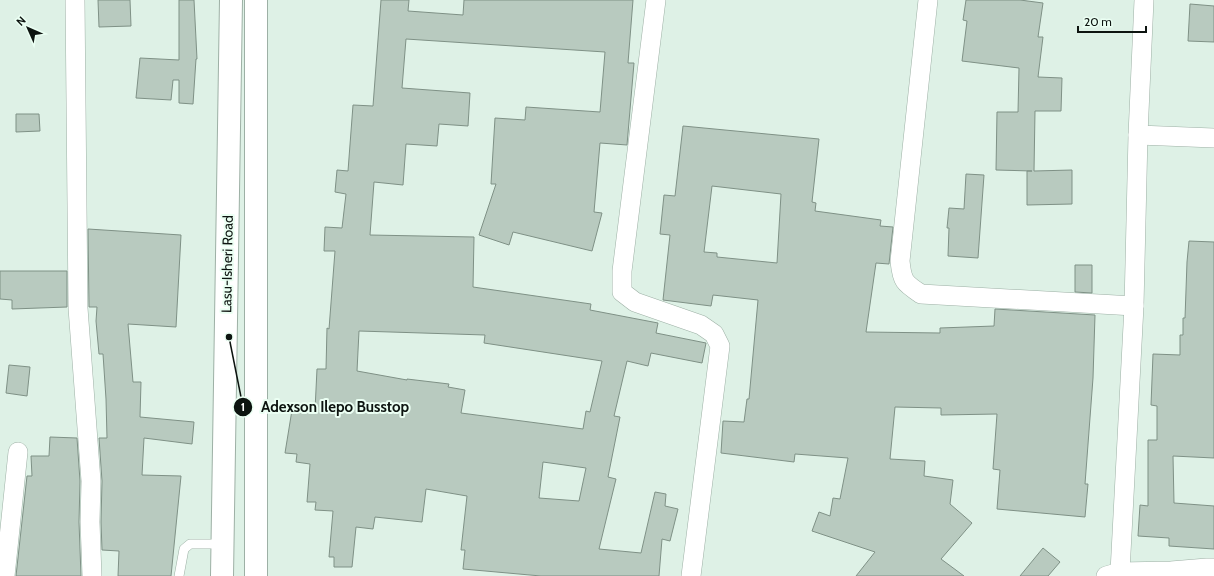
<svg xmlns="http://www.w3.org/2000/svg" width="1214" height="576" font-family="Cabin,sans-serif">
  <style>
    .building { fill: #b8cabf; stroke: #7f9186; fill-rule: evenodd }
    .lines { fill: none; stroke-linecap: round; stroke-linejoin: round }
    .lane-casing { stroke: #9db0a5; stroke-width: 10 }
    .street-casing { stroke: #9db0a5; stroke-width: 20 }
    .primary-casing { stroke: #9db0a5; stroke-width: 24 }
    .lane { stroke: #fff; stroke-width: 9 }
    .street { stroke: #fff; stroke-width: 19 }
    .primary { stroke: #fff; stroke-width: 22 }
    .labels { text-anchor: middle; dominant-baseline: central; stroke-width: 4; stroke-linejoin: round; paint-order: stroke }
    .street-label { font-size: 14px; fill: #0d1410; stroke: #ebfff3 }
    .leader { fill: none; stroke: #0d1410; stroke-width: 1.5 }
    .callout-dot { fill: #0d1410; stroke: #ebfff3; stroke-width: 1.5 }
    .mark-label { font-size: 12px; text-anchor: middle; font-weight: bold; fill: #fff }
    .callout-label { font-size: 15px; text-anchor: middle; font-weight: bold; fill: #0d1410; stroke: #ebfff3; stroke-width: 4; stroke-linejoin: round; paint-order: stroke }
  </style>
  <rect width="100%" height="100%" fill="#def1e6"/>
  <g class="building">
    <polygon points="98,0 130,0 131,26 99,27"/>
    <polygon points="179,0 194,0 197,59 196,59 193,104 179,103 179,80 173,80 171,100 136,98 140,58 179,60"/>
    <path d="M 381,0 L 409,0 L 408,11 L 463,15 L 464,0 L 633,0 L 628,63 L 634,63 L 627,145 L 600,143 L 594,212 L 602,213 L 592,251 L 513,232 L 509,245 L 479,235 L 496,184 L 491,184 L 495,118 L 525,120 L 526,107 L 600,112 L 605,52 L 406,39 L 402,88 L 470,93 L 468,126 L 439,124 L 437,146 L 406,144 L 403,185 L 374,182 L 370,235 L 474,237 L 473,287 L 591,304 L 590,310 L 658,323 L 656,333 L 706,343 L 702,363 L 651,353 L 648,366 L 627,361 L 614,416 L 620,417 L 608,477 L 616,479 L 599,549 L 641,553 L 655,492 L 666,494 L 665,506 L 678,509 L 670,541 L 662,539 L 659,576 L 541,576 L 463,569 L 465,550 L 461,550 L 467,496 L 426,489 L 422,522 L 375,517 L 373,529 L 356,527 L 352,567 L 334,567 L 334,557 L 329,557 L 333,511 L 315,510 L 316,502 L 307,502 L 310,464 L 296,462 L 297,454 L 285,453 L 292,410 L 302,411 L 302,408 L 315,410 L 317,369 L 326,369 L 327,328 L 329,329 L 335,251 L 324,251 L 325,227 L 342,228 L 346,194 L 335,192 L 337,170 L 348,171 L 353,105 L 373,106 ZM 359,331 L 485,335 L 484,343 L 602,361 L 590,412 L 586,411 L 583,429 L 461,413 L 465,390 L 448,387 L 449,384 L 407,379 L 407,380 L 357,371 ZM 543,462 L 586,468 L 579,501 L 539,498 Z"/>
    <polygon points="966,0 1020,0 1043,3 1038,37 1043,37 1038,77 1062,78 1061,111 1035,111 1034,171 1072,170 1072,204 1027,205 1027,171 1032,171 996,170 997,112 1018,112 1019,68 962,61 967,21 963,20"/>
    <polygon points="1190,4 1214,6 1214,42 1188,41"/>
    <polygon points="16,114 39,114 40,131 16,132"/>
    <path d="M 683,126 L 819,139 L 812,202 L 816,203 L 815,211 L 881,220 L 880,226 L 893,227 L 889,264 L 876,263 L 866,332 L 940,333 L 940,328 L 994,326 L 995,309 L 1095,315 L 1093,378 L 1085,484 L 1088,484 L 1085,517 L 997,509 L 1000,470 L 993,469 L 997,414 L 941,415 L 941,408 L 895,407 L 890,459 L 925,461 L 924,476 L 953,480 L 950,504 L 972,523 L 941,559 L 964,576 L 856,576 L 875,552 L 812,531 L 819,512 L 830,516 L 833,498 L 840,499 L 848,458 L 795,454 L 794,462 L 721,453 L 723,421 L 744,422 L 747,399 L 749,399 L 758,300 L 713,295 L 711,306 L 663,300 L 670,235 L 660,234 L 664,195 L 675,196 ZM 712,186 L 781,194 L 777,263 L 717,257 L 717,253 L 704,252 Z"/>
    <polygon points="966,174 984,175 978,258 948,256 949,228 947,228 949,208 964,209"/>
    <polygon points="88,229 181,235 176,327 128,324 133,382 141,382 140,417 194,422 192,444 144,438 142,475 181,476 171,576 118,576 119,551 102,550 101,522 102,481 99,438 107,438 106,399 103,354 99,354 96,321 97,307 89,307"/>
    <polygon points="1189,241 1214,242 1214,458 1173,456 1174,503 1214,506 1214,549 1169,546 1169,538 1138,536 1140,505 1148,506 1148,440 1157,440 1157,406 1151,405 1153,354 1180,355 1180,335 1183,335 1183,318 1185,318 1187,262"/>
    <polygon points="1075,265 1092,265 1092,293 1075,292"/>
    <polygon points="0,271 67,271 67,307 12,309 12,300 0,299"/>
    <polygon points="9,365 30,367 27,396 6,393"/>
    <polygon points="50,437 77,438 80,481 79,522 81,576 16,576 27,476 32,476 31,456 49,456"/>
    <polygon points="1043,548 1060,562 1048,576 1020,576"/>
  </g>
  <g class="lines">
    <g class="lane-casing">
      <polyline id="lane" points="179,576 184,549 190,544 223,544"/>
    </g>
    <g class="street-casing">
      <g id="street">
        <polyline points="75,0 78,308 91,481 90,522 92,576"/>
        <polyline points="656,0 622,271 622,292 635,302 701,325 714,334 720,346 691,576"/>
        <path d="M 928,0 L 900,261 C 902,281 904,283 921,294 L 1134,306"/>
        <polyline points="1138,135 1214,138"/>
        <polyline points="1120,572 1134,306 1138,135 1144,0"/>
        <polyline points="5,576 18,452"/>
        <polyline points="1106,576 1120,572 1171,571 1207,568 1214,568"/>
      </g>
    </g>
    <g class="primary-casing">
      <g id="primary">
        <polyline points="222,576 231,0"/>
        <polyline points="256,576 256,0"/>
      </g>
    </g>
    <use href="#lane" class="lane"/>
    <use href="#street" class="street"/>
    <use href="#primary" class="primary"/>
  </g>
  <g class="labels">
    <g class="street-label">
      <text transform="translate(227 264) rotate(-89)">Lasu-Isheri Road</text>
    </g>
  </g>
  <path class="leader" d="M229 337L243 407"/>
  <g class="callout-dot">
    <circle cx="229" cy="337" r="4"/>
    <circle cx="243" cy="407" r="10"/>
  </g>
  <g class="mark-label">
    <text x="243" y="411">1</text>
  </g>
  <g class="callout-label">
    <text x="335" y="412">Adexson Ilepo Busstop</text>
  </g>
  <g transform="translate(28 28) rotate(315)" stroke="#ebfff3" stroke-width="3" paint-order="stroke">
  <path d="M0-3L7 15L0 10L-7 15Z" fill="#0d1410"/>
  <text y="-6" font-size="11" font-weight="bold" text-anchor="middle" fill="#0d1410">N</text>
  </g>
  <path d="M1078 26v6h68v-6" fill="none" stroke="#0d1410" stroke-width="2"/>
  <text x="1084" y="26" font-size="12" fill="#0d1410" stroke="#ebfff3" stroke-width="3" paint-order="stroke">20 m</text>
</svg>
